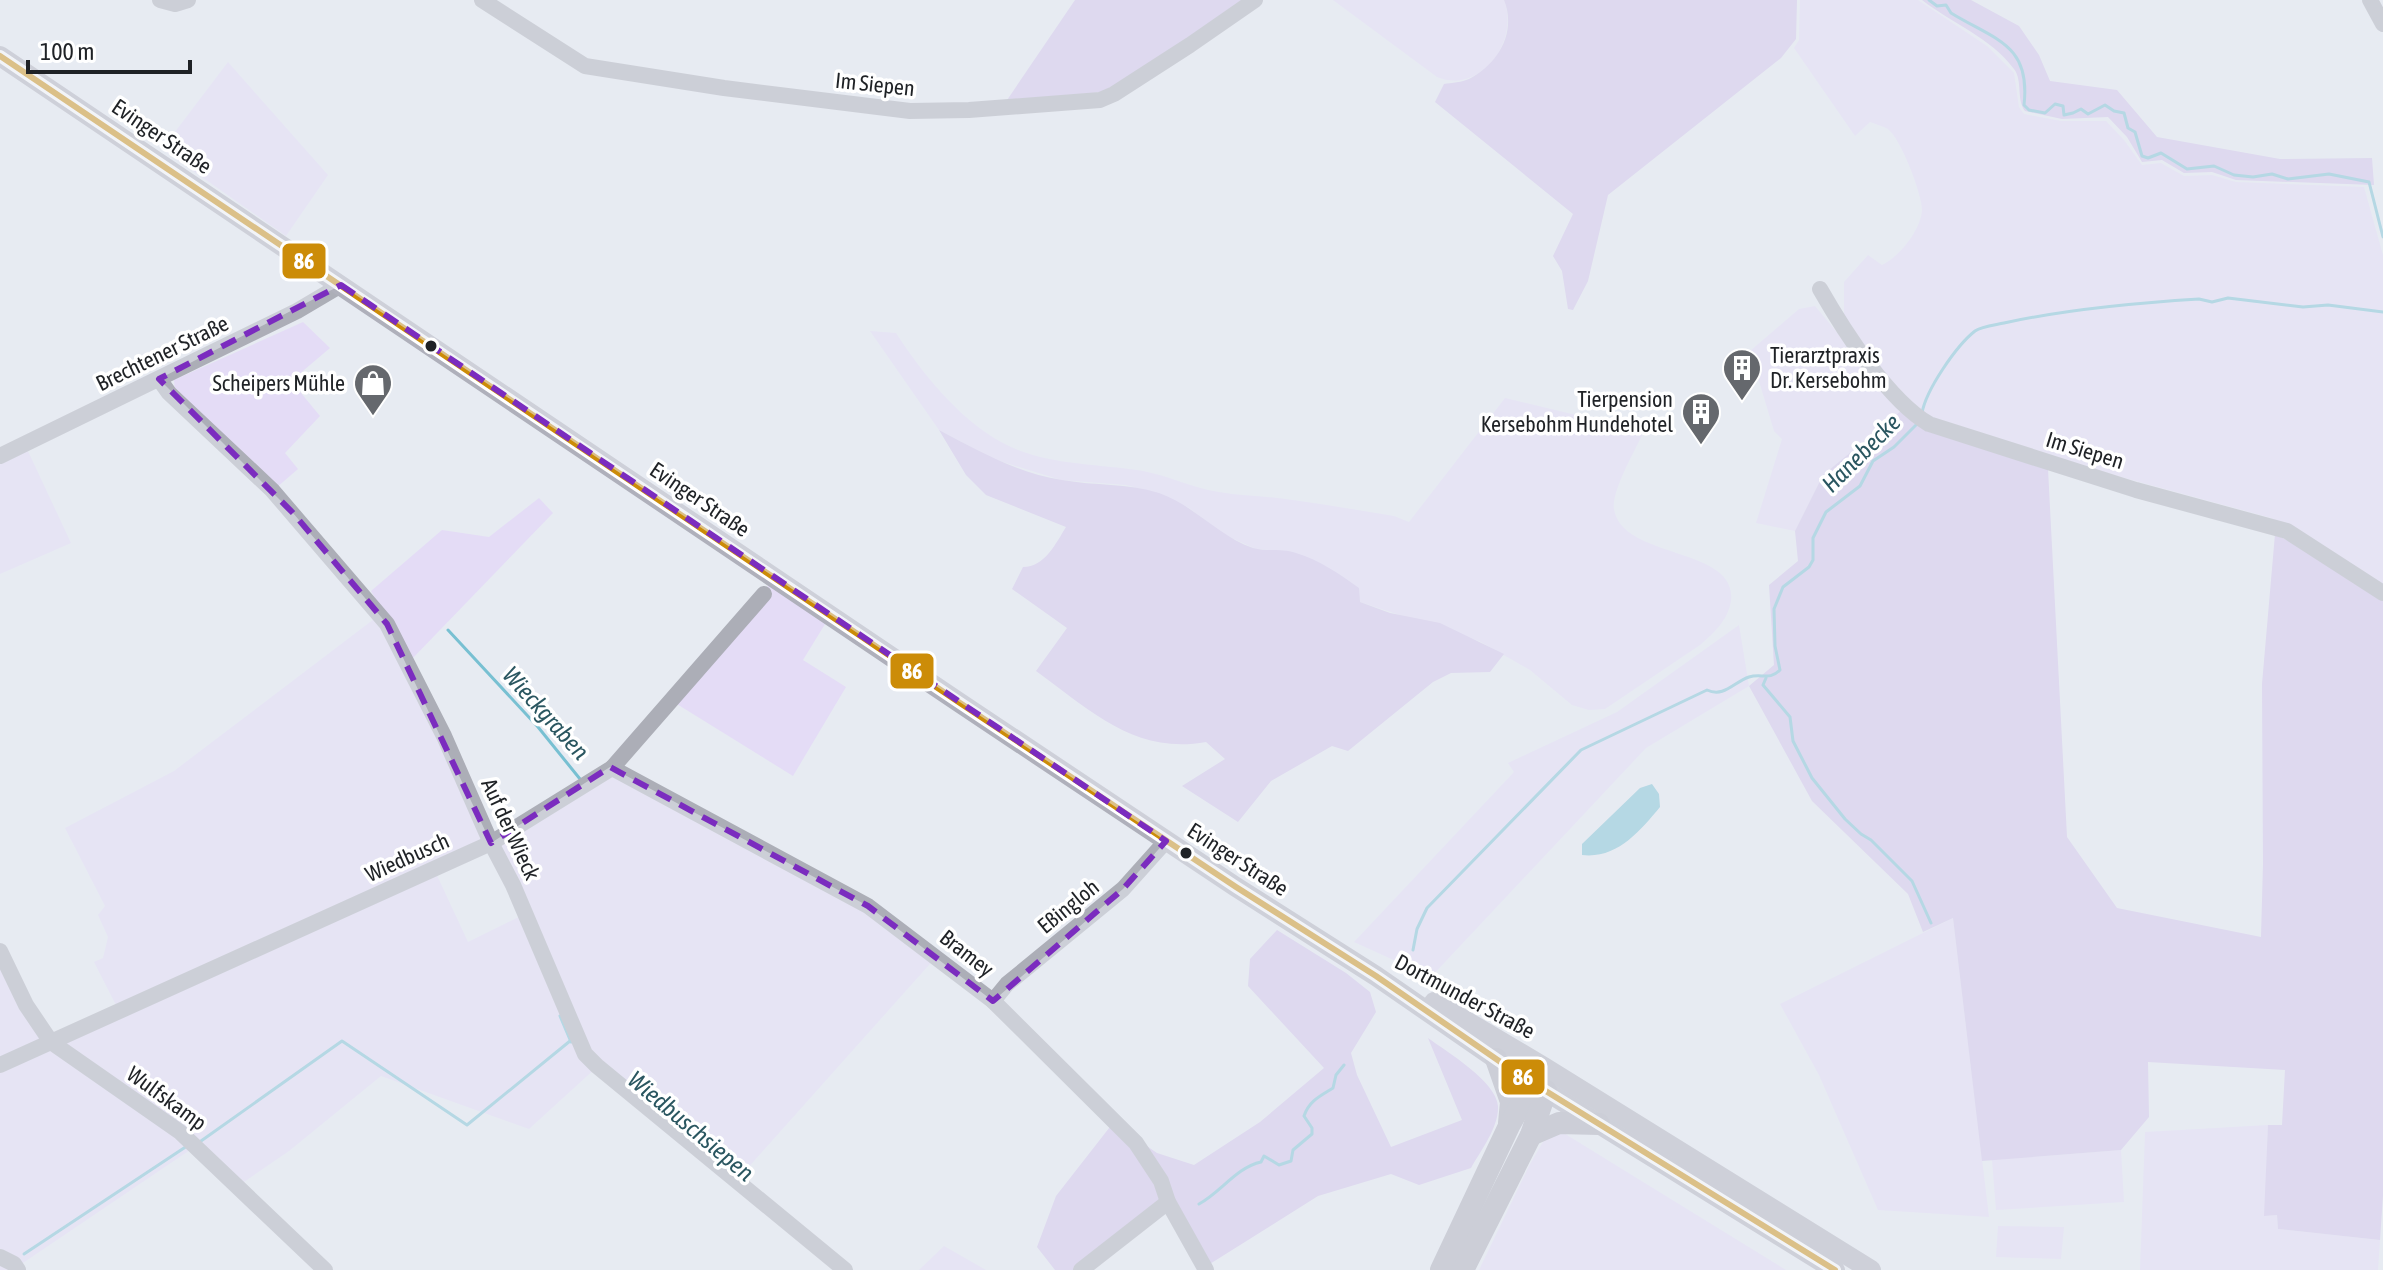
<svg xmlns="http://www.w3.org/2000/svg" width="2383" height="1270" font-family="'Asap Condensed',sans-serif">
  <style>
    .green { fill: #e4dcf6; fill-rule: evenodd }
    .forest { fill: #d2c3eb }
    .water { fill: #78c0d2 }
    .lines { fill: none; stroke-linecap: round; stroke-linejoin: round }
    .stream { stroke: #78c0d2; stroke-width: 3 }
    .minor { stroke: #acaeb7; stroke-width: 16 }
    .major { stroke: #afb0bb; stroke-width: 20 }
    .highway { stroke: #aaabb6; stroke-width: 22 }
    .bus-1-casing { stroke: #fff; stroke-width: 12 }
    .bus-1 { stroke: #cc8c08; stroke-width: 6 }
    .marked { fill: none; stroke: #7b2cbf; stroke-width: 6; stroke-dasharray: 16 10; stroke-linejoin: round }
    .bus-dot { fill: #1f2226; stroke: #fff; stroke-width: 3 }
    .labels { text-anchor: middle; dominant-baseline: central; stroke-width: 7; stroke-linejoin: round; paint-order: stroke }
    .street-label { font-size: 22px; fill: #1f2226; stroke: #fff }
    .poi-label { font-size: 22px; fill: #1f2226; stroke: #fff; text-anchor: end }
    .water-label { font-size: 24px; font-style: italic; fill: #2a5660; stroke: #fff }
    .line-badge { stroke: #fff; stroke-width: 3 }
    .badge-label { font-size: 22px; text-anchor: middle; font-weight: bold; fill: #fff }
  </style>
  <rect width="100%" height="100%" fill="#e7ebf2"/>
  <g class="green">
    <path d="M 1333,0 L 1504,0 C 1520,40 1481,95 1437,77 Z"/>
    <path d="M 1800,0 L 1918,0 L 1987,46 L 2014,73 L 2019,107 L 2024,114 L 2061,121 L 2106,121 L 2124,140 L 2142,165 L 2161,163 L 2184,176 L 2212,175 L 2236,182 L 2364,187 L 2383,255 L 2383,585 L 2271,518 L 2077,465 L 1927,417 L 1913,407 L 1844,323 L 1844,282 L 1868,255 L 1882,265 C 1899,257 1921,230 1922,210 C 1922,194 1901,139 1888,129 C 1883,126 1875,124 1870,122 L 1855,136 L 1794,48 L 1799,40 Z"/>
    <polygon points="228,62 328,175 286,236 162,149"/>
    <polygon points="1815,306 1902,410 1823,475 1795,531 1756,523 1782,439 1774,431 1750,351 1799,309"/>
    <polygon points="303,322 330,348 291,381 320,416 285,453 298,469 276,488 175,391 174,380"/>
    <path d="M 870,331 L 896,333 C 922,373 958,418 1001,442 C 1044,466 1096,463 1143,471 C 1169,476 1193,488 1219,492 C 1241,496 1264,496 1286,499 C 1322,504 1358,510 1394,516 L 1409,522 L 1505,398 L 1622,426 L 1645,429 C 1637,447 1611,491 1614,509 C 1622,560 1738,546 1731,601 C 1728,620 1714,633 1700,645 L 1605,709 L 1589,710 L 1572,705 L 1530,670 L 1479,641 L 1360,602 L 1293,552 L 1256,549 L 1225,535 L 1189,508 L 1160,494 L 1126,485 L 1061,480 L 993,459 L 939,430 Z"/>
    <polygon points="27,449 71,543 0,574 0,461"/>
    <polygon points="539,498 553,513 411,660 371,591 442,530 489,537"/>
    <polygon points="773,580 830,616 803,660 846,687 793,776 672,701"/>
    <path d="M 378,616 L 491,843 L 604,771 L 868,906 L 937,956 L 736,1181 L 597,1067 L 529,1129 L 381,1076 L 289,1151 L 241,1184 L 193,1148 L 17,1267 L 18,1270 L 0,1270 L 0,959 L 45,1048 L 119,1011 L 94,962 L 103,958 L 108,937 L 98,915 L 105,906 L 65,828 L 174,771 ZM 491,844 L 525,914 L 468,942 L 435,871 Z"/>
    <polygon points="1739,625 1749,686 1646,748 1431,977 1354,942 1514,772 1508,763 1617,712"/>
    <polygon points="1953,918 1989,1217 1878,1210 1819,1075 1780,1004"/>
    <polygon points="2268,1125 2265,1216 2277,1215 2278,1229 2380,1240 2378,1270 2140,1270 2145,1132"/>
    <polygon points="1562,1132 1786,1270 1479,1270 1529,1166 1547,1135"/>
    <polygon points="2121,1150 2124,1202 1996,1210 1992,1160"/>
    <polygon points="1998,1226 2064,1227 2061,1259 1996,1257"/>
    <polygon points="944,1246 986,1270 919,1270"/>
  </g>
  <g class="forest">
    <polygon points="1075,0 1245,0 1114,90 1003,106"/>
    <path d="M 1504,0 L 1797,0 L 1796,39 L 1781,58 L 1608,195 L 1588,281 L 1573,310 L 1568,309 L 1562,271 L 1553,256 L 1573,214 L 1435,102 L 1444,84 C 1452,83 1462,82 1469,79 C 1498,64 1517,32 1504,0 Z"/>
    <path d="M 1922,0 L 1971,0 L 2019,26 L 2039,55 L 2050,81 L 2117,90 L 2157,137 L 2280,159 L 2372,158 L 2374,185 L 2236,180 L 2212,172 L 2184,173 L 2162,160 L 2142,162 L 2127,137 L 2108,117 L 2062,119 L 2025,111 C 2016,99 2023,81 2014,69 C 1990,37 1953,24 1922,0 Z"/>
    <polygon points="1902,410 2048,469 2067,837 2117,908 2261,937 2263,864 2262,684 2275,534 2311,552 2383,597 2383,1195 2380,1240 2278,1229 2277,1215 2264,1216 2268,1125 2282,1125 2285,1070 2148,1062 2149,1117 2121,1150 1982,1161 1953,918 1923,932 1908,894 1812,801 1749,686 1774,665 1769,585 1798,561 1795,531 1823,475"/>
    <path d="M 939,430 C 979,451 1017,473 1062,480 C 1095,486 1127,483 1159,493 C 1194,505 1218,536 1253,548 C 1267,552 1282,548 1296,553 C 1320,560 1339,574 1359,588 L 1360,602 L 1390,613 L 1440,623 L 1504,654 L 1490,672 L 1451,673 L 1433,682 L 1348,751 L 1332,746 L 1271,781 L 1238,822 L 1182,786 L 1225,759 L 1206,742 C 1135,755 1090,710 1036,671 L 1067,628 L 1012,589 L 1023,567 C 1045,567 1056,543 1066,527 L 986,495 L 966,475 Z"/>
    <path d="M 1277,930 L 1346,973 L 1370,992 L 1376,1012 L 1351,1053 L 1357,1075 L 1391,1147 L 1462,1120 L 1428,1038 C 1447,1052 1496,1081 1498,1106 C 1499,1127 1481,1150 1471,1168 L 1419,1185 L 1391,1174 L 1318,1196 L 1205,1267 L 1168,1202 L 1081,1270 L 1055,1270 L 1037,1247 L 1056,1196 L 1113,1123 L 1157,1153 L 1194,1165 L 1260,1122 L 1324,1068 L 1248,986 L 1250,959 Z"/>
  </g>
  <path class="water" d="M 1652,784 L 1659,794 L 1660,807 C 1639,832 1617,859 1582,855 L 1582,844 L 1640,788 Z"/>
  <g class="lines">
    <g class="stream">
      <path d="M 1929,0 L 1937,6 L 1946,5 L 1951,13 C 1995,40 2031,44 2024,105 L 2029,110 L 2045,113 L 2055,104 L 2063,106 L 2064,115 L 2073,113 L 2081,109 L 2088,114 L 2105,105 L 2114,111 L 2124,113 L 2128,128 L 2135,132 L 2142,156 L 2148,158 L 2161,153 L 2187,169 L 2214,166 L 2234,175 L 2253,177 L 2272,174 L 2288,179 L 2329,174 L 2369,182 L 2383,237"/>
      <path d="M 1922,413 C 1926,390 1956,346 1975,331 C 1982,326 1995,325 2004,323 C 2068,309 2134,303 2199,299 L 2212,302 L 2228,298 L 2303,307 L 2328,305 L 2383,312"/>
      <polyline points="448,630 538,727 580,779"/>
      <polyline points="1766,678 1763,685 1790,717 1793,741 1812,778 1845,819 1861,834 1871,840 1912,881 1931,923"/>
      <path d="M 1413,950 L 1417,929 L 1427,908 L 1581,750 L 1707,690 C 1724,698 1734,682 1749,677 C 1762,673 1769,681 1780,670 L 1775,646 L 1774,609 L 1783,587 L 1809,567 L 1813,560 L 1813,538 L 1826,512 L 1860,486 L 1873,461 L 1894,447 L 1918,423"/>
      <polyline points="560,1016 571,1042"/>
      <polyline points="201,1141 342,1041 467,1125 570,1041"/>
      <path d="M 1199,1204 C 1220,1193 1237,1167 1261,1162 L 1264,1156 L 1279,1165 L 1291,1161 L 1293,1150 L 1312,1134 L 1312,1128 L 1304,1116 C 1309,1101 1320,1096 1333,1088 L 1336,1075 L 1344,1065"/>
      <polyline points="24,1254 187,1146"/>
    </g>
    <g class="minor">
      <polyline points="160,0 175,4 188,0"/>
      <polyline points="482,0 585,66 724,88 910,111 969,110 1100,100 1114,94 1190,45 1255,0"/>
      <polyline points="2370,0 2383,24"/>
      <path d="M 1820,289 C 1844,331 1888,400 1929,424 L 2136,490 L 2287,531 L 2383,593"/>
      <polyline points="159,379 169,393 272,490 387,624 444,736 491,843 513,885 585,1054 597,1066 845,1270"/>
      <polyline points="0,456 297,311 341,285"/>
      <polyline points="612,768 868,906 993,1001 1136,1143 1161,1181 1168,1202 1206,1270"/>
      <polyline points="0,951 26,1005 51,1042 180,1132 325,1270"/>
      <polyline points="993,1001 1007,984 1123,889 1166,841"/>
      <polyline points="0,1065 491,843 612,768 764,594"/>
      <polyline points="0,1257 14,1264 18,1270"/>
      <polyline points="1081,1270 1168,1202"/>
    </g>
    <g class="major">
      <polyline points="0,56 957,701 1236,887 1376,976 1515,1072 1835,1270"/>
      <polyline points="1434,1002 1544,1067 1871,1270"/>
    </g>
    <g class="highway">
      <polyline points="1496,1059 1511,1102 1509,1123"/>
      <polyline points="1531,1135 1559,1123 1599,1124"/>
      <polyline points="1441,1270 1509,1126 1533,1083"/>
      <polyline points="1463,1270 1531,1135 1546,1091"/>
    </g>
    <g class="bus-1-casing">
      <polyline id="bus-1" points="0,56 957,701 1236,887 1376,976 1515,1072 1835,1270"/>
    </g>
    <use href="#bus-1" class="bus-1"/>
  </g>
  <path d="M0 0H2383V1270H0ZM 341,285 L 1166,841 L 1123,889 L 993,1001 L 868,906 L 610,767 L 491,843 L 387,624 L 293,513 L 159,379 Z" fill="#e7ebf2" fill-opacity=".55" fill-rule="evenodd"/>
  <path class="marked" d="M 341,285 L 1166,841 L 1123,889 L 993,1001 L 868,906 L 610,767 L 491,843 L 387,624 L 293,513 L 159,379 Z"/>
  <defs>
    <g id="building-pin" transform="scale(2)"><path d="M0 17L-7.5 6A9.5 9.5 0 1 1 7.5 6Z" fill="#65686d" stroke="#fff"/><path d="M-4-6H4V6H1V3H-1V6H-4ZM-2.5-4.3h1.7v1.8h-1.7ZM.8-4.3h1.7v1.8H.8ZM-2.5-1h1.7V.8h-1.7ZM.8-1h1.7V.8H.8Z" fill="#fff"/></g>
    <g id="shop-pin" transform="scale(2)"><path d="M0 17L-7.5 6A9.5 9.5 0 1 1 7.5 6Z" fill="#65686d" stroke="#fff"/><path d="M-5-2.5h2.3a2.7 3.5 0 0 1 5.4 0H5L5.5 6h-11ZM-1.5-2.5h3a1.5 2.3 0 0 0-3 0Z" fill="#fff"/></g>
  </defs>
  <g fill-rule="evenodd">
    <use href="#building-pin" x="1742" y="368"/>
    <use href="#shop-pin" x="373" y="383"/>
    <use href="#building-pin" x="1701" y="412"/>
  </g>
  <g class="bus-dot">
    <circle cx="431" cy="346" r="7"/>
    <circle cx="1186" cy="853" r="7"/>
  </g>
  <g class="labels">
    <g class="street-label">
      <text transform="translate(875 84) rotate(6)">Im Siepen</text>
      <text transform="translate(162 136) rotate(34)">Evinger Straße</text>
      <text transform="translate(162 353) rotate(-26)">Brechtener Straße</text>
      <text transform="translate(2085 450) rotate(17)">Im Siepen</text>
      <text transform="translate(700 499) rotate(34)">Evinger Straße</text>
      <text transform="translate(511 829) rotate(65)">Auf der Wieck</text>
      <text transform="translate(407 857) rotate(-24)">Wiedbusch</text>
      <text transform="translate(1238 859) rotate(33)">Evinger Straße</text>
      <text transform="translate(1068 906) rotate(-39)">Eßingloh</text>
      <text transform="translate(967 953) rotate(38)">Bramey</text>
      <text transform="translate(1465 996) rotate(28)">Dortmunder Straße</text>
      <text transform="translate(167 1098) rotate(36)">Wulfskamp</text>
    </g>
    <g class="poi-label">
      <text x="1770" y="355" text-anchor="start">Tierarztpraxis<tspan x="1770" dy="25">Dr. Kersebohm</tspan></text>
      <text x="345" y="383">Scheipers Mühle</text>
      <text x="1673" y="399">Tierpension<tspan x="1673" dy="25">Kersebohm Hundehotel</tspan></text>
    </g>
    <g class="water-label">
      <text transform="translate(1861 453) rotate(-45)">Hanebecke</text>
      <text transform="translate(546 713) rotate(48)">Wieckgraben</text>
      <text transform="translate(691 1126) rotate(40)">Wiedbuschsiepen</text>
    </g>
  </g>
  <g class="line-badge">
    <rect x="281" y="242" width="46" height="38" rx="8" fill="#cc8c08"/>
    <rect x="889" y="652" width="46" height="38" rx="8" fill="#cc8c08"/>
    <rect x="1500" y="1058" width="46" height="38" rx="8" fill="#cc8c08"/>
  </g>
  <g class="badge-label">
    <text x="304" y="269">86</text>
    <text x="912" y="679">86</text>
    <text x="1523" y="1085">86</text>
  </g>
  <path d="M28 60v12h162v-12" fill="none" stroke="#1f2226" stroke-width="4"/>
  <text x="40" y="60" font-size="24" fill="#1f2226" stroke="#ffffff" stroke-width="6" paint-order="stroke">100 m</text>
</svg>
